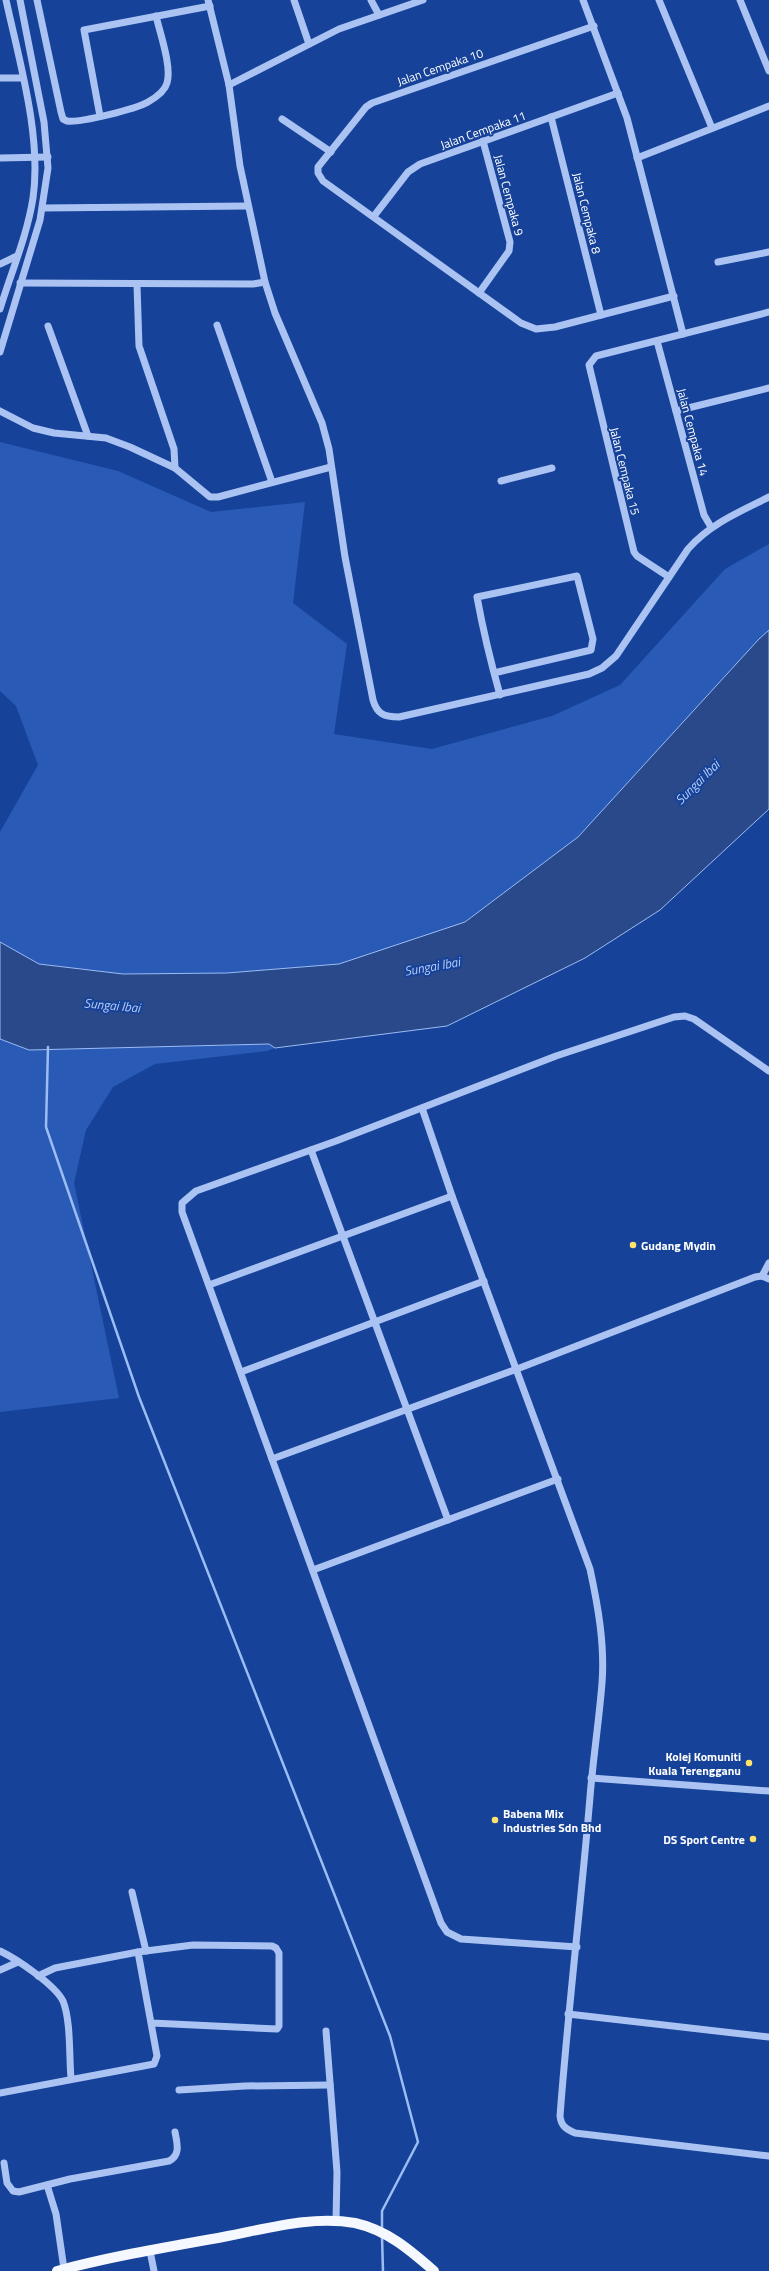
<svg xmlns="http://www.w3.org/2000/svg" width="769" height="2271" font-family="'Titillium Web',sans-serif">
  <style>
    .green { fill: #295bb6 }
    .water { fill: #29498b; stroke: #9cbcf4 }
    .lines { fill: none; stroke-linecap: round; stroke-linejoin: round }
    .stream { stroke: #9cbcf4; stroke-width: 2.5 }
    .minor { stroke: #aac3f2; stroke-width: 7 }
    .major { stroke: #f5f8ff; stroke-width: 10 }
    .poi-dot { fill: #ffe36b; stroke: #164299; stroke-width: 1.5 }
    .labels { text-anchor: middle; dominant-baseline: central; stroke-width: 4; stroke-linejoin: round; paint-order: stroke }
    .street-label { font-size: 12px; fill: #fff; stroke: #164299 }
    .poi-label { font-size: 12px; font-weight: bold; fill: #fff; stroke: #164299; text-anchor: start }
    .water-label { font-size: 13px; font-style: italic; fill: #b6cef8; stroke: #164299 }
  </style>
  <rect width="100%" height="100%" fill="#164299"/>
  <g class="green">
    <polygon points="0,442 118,471 211,512 305,502 293,603 347,644 334,734 432,749 552,716 620,685 725,569 769,544 769,630 759,639 578,837 465,922 339,964 227,973 123,974 39,964 0,942 0,832 38,765 16,706 0,691"/>
    <polygon points="0,1039 29,1050 269,1044 275,1048 267,1051 155,1064 113,1087 86,1130 74,1183 119,1398 0,1412"/>
  </g>
  <polygon class="water" points="769,630 769,809 660,910 585,958 447,1026 275,1048 269,1044 29,1050 0,1039 0,942 39,964 123,974 227,973 339,964 465,922 578,837 759,639"/>
  <g class="lines">
    <g class="stream">
      <polyline points="48,1047 46,1127 139,1397 390,2036 418,2142 382,2211 382,2231"/>
      <polyline points="382,2236 383,2271"/>
    </g>
    <g class="minor">
      <path d="M 37,0 L 61,112 L 63,119 L 67,121 C 80,123 136,109 148,102 C 155,98 165,91 167,83 C 172,67 160,33 156,16"/>
      <path d="M 208,0 L 229,85 L 240,166 L 265,282 L 275,313 L 322,423 L 329,449 L 345,557 L 373,700 C 377,714 384,717 399,717 L 589,674 L 602,668 L 616,656 L 688,549 C 710,524 739,512 769,497"/>
      <polyline points="294,0 309,44"/>
      <polyline points="371,0 379,15"/>
      <polyline points="583,0 627,118 683,334"/>
      <polyline points="659,0 712,128"/>
      <polyline points="740,0 769,71"/>
      <polyline points="594,26 372,103 366,107 318,167 318,173 323,181 521,323 536,329 555,327 674,296"/>
      <polyline points="0,78 22,78"/>
      <polyline points="229,85 339,29 423,0"/>
      <polyline points="100,116 84,30 210,6"/>
      <polyline points="551,117 601,315"/>
      <polyline points="282,119 331,152"/>
      <polyline points="0,158 48,157"/>
      <polyline points="637,158 769,106"/>
      <polyline points="43,208 248,206"/>
      <polyline points="374,216 408,172 420,164 618,93"/>
      <polyline points="718,262 769,252"/>
      <polyline points="0,264 17,256"/>
      <polyline points="20,283 253,284 265,282"/>
      <polyline points="137,285 139,346 174,449 175,468"/>
      <polyline points="479,293 509,251 510,242 483,141"/>
      <path d="M 0,309 C 11,273 27,236 33,198 C 42,137 19,60 6,0"/>
      <polyline points="217,325 272,482"/>
      <polyline points="48,326 88,436"/>
      <polyline points="657,341 704,515 711,527"/>
      <polyline points="0,352 40,220 48,168 44,122 20,0"/>
      <polyline points="0,411 33,428 54,433 106,438 130,447 175,468 210,497 218,497 331,467"/>
      <polyline points="676,411 769,388"/>
      <polyline points="501,481 552,468"/>
      <polyline points="669,577 637,556 634,552 589,365 596,356 769,312"/>
      <path d="M 494,673 L 591,650 L 593,639 L 577,576 L 477,597 C 483,630 491,663 500,695"/>
      <path d="M 422,1108 L 452,1196 L 590,1569 C 598,1606 605,1645 602,1683 C 599,1721 593,1759 590,1797 C 581,1904 568,2010 560,2116 C 561,2126 566,2129 575,2133 L 769,2156"/>
      <polyline points="311,1150 448,1520"/>
      <polyline points="762,1276 769,1263"/>
      <polyline points="209,1285 452,1196"/>
      <polyline points="241,1372 484,1281"/>
      <polyline points="272,1459 517,1369 755,1277 762,1276 769,1279"/>
      <polyline points="313,1570 558,1479"/>
      <polyline points="591,1778 769,1791"/>
      <polyline points="132,1892 146,1951"/>
      <polyline points="577,1947 461,1939 447,1932 441,1923 182,1212 182,1203 196,1191 336,1141 556,1056 674,1017 685,1016 694,1019 769,1071"/>
      <path d="M 0,1951 C 17,1959 55,1985 63,2001 C 71,2021 69,2056 71,2078"/>
      <polyline points="0,1970 18,1962"/>
      <polyline points="38,1976 55,1968 138,1952"/>
      <polyline points="568,2014 769,2037"/>
      <polyline points="326,2031 337,2172 336,2221"/>
      <polyline points="179,2090 245,2086 330,2085"/>
      <polyline points="0,2093 154,2064 157,2056 138,1952 193,1945 272,1946 276,1948 279,1953 279,2026 277,2029 152,2023"/>
      <path d="M 4,2163 L 7,2183 L 13,2191 L 19,2192 L 70,2179 L 169,2161 C 181,2155 177,2143 175,2132"/>
      <polyline points="47,2185 56,2214 64,2269"/>
      <polyline points="150,2251 154,2271"/>
    </g>
    <path class="major" d="M 57,2271 C 112,2256 168,2247 223,2237 C 266,2229 312,2215 355,2223 C 387,2230 410,2250 434,2271"/>
  </g>
  <g class="poi-dot">
    <circle cx="633" cy="1245" r="4"/>
    <circle cx="749" cy="1763" r="4"/>
    <circle cx="495" cy="1820" r="4"/>
    <circle cx="753" cy="1839" r="4"/>
  </g>
  <g class="labels">
    <g class="street-label">
      <text transform="translate(440 67) rotate(-19)">Jalan Cempaka 10</text>
      <text transform="translate(483 130) rotate(-20)">Jalan Cempaka 11</text>
      <text transform="translate(509 195) rotate(75)">Jalan Cempaka 9</text>
      <text transform="translate(587 213) rotate(76)">Jalan Cempaka 8</text>
      <text transform="translate(693 432) rotate(75)">Jalan Cempaka 14</text>
      <text transform="translate(625 471) rotate(76)">Jalan Cempaka 15</text>
    </g>
    <g class="poi-label">
      <text x="641" y="1245">Gudang Mydin</text>
      <text x="741" y="1756" text-anchor="end">Kolej Komuniti<tspan x="741" dy="14">Kuala Terengganu</tspan></text>
      <text x="503" y="1813">Babena Mix<tspan x="503" dy="14">Industries Sdn Bhd</tspan></text>
      <text x="745" y="1839" text-anchor="end">DS Sport Centre</text>
    </g>
    <g class="water-label">
      <text transform="translate(697 782) rotate(-45)">Sungai Ibai</text>
      <text transform="translate(432 966) rotate(-10)">Sungai Ibai</text>
      <text transform="translate(112 1005) rotate(5)">Sungai Ibai</text>
    </g>
  </g>
</svg>
